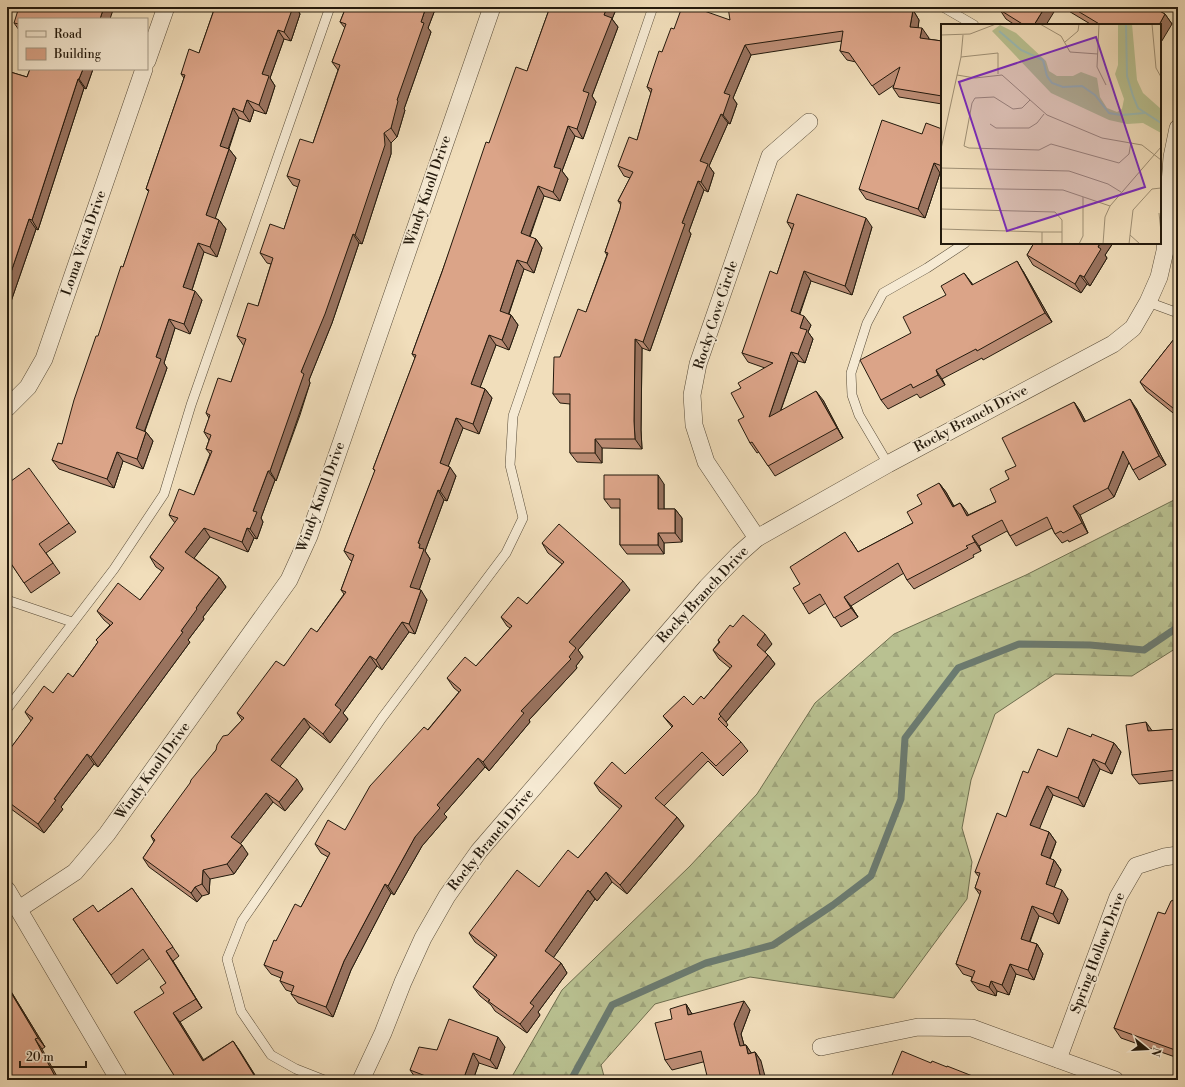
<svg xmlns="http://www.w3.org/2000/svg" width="1185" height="1087" font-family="'Libre Bodoni',serif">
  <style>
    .forest { fill: url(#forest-firs); stroke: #6e6e4f }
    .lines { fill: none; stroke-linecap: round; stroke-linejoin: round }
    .stream { stroke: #6b7b71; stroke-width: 7 }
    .service-casing { stroke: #574b38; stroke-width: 10 }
    .minor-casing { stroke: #574b38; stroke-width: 18 }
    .service { stroke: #f6ead3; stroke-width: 9 }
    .minor { stroke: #f6ead3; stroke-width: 17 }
    .wall { fill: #bc8d75; stroke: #241a0d }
    .shaded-wall { fill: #99735f; stroke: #241a0d }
    .building { fill: #dba488; stroke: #241a0d }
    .labels { text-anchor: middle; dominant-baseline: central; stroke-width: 3.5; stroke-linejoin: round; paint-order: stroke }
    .street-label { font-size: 14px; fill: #241a0d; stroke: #f6ead3 }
    .inset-river { fill: none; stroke: #9bbbb4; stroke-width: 2 }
    .inset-road { fill: none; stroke: #9f9075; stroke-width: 1 }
    .view { fill: #7b2cbf; fill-opacity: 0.15; stroke: #7b2cbf; stroke-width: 2 }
    .inset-edge { fill: none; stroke: #241a0d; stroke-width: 2 }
  </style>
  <defs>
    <pattern id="forest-firs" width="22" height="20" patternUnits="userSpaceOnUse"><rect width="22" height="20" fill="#b9c191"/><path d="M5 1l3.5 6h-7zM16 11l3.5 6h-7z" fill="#9fa57c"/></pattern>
  </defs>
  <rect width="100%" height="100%" fill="#f1debb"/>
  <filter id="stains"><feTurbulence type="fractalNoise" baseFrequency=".005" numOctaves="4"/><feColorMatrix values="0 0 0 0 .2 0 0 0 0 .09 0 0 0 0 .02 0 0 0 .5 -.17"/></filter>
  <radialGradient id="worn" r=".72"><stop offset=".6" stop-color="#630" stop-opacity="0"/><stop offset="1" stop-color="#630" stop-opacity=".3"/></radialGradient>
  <polygon class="forest" points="1178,498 1178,647 1132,676 1055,674 995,714 971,780 962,828 972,862 967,899 894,998 750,977 655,1004 601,1065 605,1080 510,1080 562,990 690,866 757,794 815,703 894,634 1026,575"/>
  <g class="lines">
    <polyline class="stream" points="571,1080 612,1005 706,963 773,945 833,905 871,876 901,799 905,738 958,668 1019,644 1090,645 1144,650 1178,627"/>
    <g class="service-casing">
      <g id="service">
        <polyline points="943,7 974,25"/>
        <polyline points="1148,302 1178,313"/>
        <polyline points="888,464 859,415 852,395 851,373 867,323 883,293 927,268 965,243"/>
        <polyline points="7,600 72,622"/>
        <polyline points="7,709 114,569 164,494 191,405 330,7"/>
        <polyline points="324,1080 296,1069 271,1055 241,1011 227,959 242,921 382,718 506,553 523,518 510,465 513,416 653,7"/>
      </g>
    </g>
    <g class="minor-casing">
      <g id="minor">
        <polyline points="147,61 166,7"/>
        <polyline points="7,408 28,387 44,359 144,69"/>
        <polyline points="757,538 706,462 694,425 692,395 698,364 770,156 809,122"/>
        <polyline points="7,890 119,1080"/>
        <polyline points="19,909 75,872 107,834 289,580 309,536 492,7"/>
        <polyline points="821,1047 918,1027 972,1028 1115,1080"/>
        <polyline points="1058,1059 1118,897 1136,866 1164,857 1178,855"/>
        <polyline points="361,1080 383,1033 403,982 423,938 447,896 479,851 707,587 739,554 757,538 888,464 1113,344 1133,328 1148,302 1159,277 1165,251 1172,157 1178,128"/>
      </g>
    </g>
    <use href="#service" class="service"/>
    <use href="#minor" class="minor"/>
  </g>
  <g class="wall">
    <polygon points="215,7 296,7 300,14 291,41 284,39 270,78 275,86 266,114 254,110 250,122 239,118 229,149 236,158 215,218 219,220 226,229 217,257 204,252 192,290 202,300 190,334 175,328 164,363 167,368 145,431 146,432 153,441 143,469 123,461 114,488 59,469 52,460 62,444 149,192 146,189 184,78 181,74 199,53"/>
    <polygon points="346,7 436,7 428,28 431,32 404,109 405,110 397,137 391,143 391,154 362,244 359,243 332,323 309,380 310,383 300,415 276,481 275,480 261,518 263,522 257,539 254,538 248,552 210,537 194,558 219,577 226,587 203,617 204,619 188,640 190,642 98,767 94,764 61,807 63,809 44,833 7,806 7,753 31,721 25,712 53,693 73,677 98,642 96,640 110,625 104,620 97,611 140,600 162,571 156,567 150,557 175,523 169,515 194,495 210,454 206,449 209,440 204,432 209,418 206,413 231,382 244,346 237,336 258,306 271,264 267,263 260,253 284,229 298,187 293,185 287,176 313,143 338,70 332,62 345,28 340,22"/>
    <polygon points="550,7 617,7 612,19 618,27 592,96 596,102 583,139 575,136 562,171 568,179 560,201 544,196 530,237 536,239 542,248 534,273 524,269 509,314 511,315 518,325 509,350 496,345 480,387 485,389 492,398 479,434 463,428 448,466 456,476 447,501 444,500 425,551 430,559 419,590 427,600 415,634 409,632 382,670 377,666 343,713 348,719 330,743 310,727 280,766 303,789 285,811 273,802 240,844 248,854 234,874 210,879 209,894 202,896 197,902 149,867 143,858 154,842 151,836 216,750 228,735 242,720 237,713 317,632 344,594 341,590 352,561 350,560 344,551 375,471 373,469 415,358 412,354 489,143 527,71"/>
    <polygon points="1062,7 1152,7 1165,14 1172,24 1160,25 1092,25"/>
    <polygon points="913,10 919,20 918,28 929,38 928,39 942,41 942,104 899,97 893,88 894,85 879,95 856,62 847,60 840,51 842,41 751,55 733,98 737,104 730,124 728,123 709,166 714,173 708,192 704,190 689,231 691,234 650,351 642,348 641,430 642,449 602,448 602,463 577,462 570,453 570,404 560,403 553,394 560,357 586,312 607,255 605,252 620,209 621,205 618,201 630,178 624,176 618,166 637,140 651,93 647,87 662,52 674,29 730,20"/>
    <polygon points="1000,10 1046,25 1015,25 1006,19"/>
    <polygon points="19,19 19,30 14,23"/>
    <polygon points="30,69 93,69 86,89 84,88 38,230 36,229 7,313 7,71 27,77"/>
    <polygon points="942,129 942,173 940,173 925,218 866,199 859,189 922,134"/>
    <polygon points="787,222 872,227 852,295 811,281 800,314 811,325 808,332 813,339 805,363 798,361 781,410 823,400 843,438 775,476 759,452 757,453 750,443 744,417 741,388 765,368 748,362 742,353 777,274 792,230"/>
    <polygon points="1034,243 1113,243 1105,255 1107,258 1090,286 1087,284 1081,293 1033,265 1027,255"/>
    <polygon points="1023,271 1052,322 983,360 982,358 942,379 945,385 920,398 917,394 888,409 881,400 971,282 973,285"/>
    <polygon points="1178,334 1178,417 1146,391 1140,382"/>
    <polygon points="1074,402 1080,411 1086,422 1136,408 1166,465 1139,480 1133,470 1129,462 1114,497 1080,515 1088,533 1069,542 1068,540 1062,543 1055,534 1052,528 1016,546 1007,531 979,546 981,551 973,555 974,557 914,589 907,580 904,573 851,606 858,617 841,627 826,603 809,614 803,604 800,584 851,541 858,552 913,523 922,504 939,483 946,492 954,506 960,503 968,515 996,502 1009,479 1016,466"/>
    <polygon points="664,484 664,509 675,509 682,518 682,542 664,543 664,554 627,554 620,545 620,508 611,508 604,499"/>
    <polygon points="69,523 76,532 46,553 60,573 31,593 8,559"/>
    <polygon points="542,543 630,590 578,650 583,657 576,666 577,668 529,720 530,722 489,771 485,767 444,814 447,817 422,846 394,895 391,893 351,970 333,1017 298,1003 291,994 292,992 286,990 280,981 281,978 271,974 264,965 276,941 301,907 328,857 321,853 315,844 345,830 459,692 454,688 447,678 476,666 510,628 507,626 501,617 527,604 562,564 548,553"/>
    <polygon points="733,627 772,644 765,652 768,655 775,664 726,722 728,725 726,727 741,742 748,751 723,776 708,761 664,806 677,817 684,826 627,894 612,882 597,901 595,899 553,958 561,963 567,973 538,1012 540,1015 527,1033 495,1011 491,1005 480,996 473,987 495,957 475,942 469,933 539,887 578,858 620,809 600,792 594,783 625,774 672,727 663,716 693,705 704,699 730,668 719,659 713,650 719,642 718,640"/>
    <polygon points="1178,729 1178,780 1139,784 1132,775 1152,731"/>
    <polygon points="1091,737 1114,743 1121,752 1112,774 1100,769 1084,807 1053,795 1039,829 1049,832 1056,842 1050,859 1054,860 1061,870 1054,887 1068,899 1059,924 1039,916 1030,942 1037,944 1043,954 1034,980 1016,974 1009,995 997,991 996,996 978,990 971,981 972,977 963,974 956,964 980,895 975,888 979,877 975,872 1006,817 1028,773"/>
    <polygon points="132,888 179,956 173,961 202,1008 180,1022 203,1060 233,1041 258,1080 177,1080 164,993 166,983 150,958 117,984 73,919 98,912"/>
    <polygon points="1178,898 1178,1058 1121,1038 1114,1028 1165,914"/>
    <polygon points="7,985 45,1047 42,1049 7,1080"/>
    <polygon points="686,1004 692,1014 750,1010 741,1034 744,1045 746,1045 751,1053 755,1052 761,1061 703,1062 672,1070 665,1060 672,1019"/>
    <polygon points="505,1047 497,1069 479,1063 473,1080 417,1080 410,1070 437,1050"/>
    <polygon points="892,1075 977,1080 896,1080"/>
  </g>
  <g class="shaded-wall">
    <polygon points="104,7 114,7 110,19 100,19"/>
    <polygon points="290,7 296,7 300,14 291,41 284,32"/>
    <polygon points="426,7 436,7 428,28 431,32 404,109 405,110 397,137 391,128 397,100 421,22"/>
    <polygon points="607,7 617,7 612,19 618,27 592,96 596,102 583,139 577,129 583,91 604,15"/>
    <polygon points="1045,7 1057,7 1046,25 1034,25"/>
    <polygon points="913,10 919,20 917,36 910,27"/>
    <polygon points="1165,14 1172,24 1160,44 1160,25 1159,25"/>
    <polygon points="922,28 929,38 927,47 920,38"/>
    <polygon points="278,30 284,39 270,78 275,86 266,114 259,105 262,74"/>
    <polygon points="745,45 751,55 733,98 737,104 730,124 723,115 724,93"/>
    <polygon points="83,69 93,69 86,89 79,79"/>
    <polygon points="78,79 84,88 38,230 32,220"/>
    <polygon points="247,100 254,110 250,122 243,112"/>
    <polygon points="233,108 239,118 226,155 220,146"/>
    <polygon points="721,114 728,123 709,166 714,173 708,192 701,182 700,161"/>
    <polygon points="568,126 575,136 562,171 568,179 560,201 553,192 554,167"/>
    <polygon points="384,133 391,143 391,154 362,244 355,235"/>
    <polygon points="229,149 236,158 213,225 206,215"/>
    <polygon points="934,163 940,173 925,218 918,209"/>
    <polygon points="698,181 704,190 689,231 691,234 650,351 643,342 682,223"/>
    <polygon points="538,186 544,196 527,243 521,233"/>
    <polygon points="866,218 872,227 852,295 845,286"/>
    <polygon points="29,219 36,229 7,313 7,284"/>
    <polygon points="219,220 226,229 217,257 210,247"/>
    <polygon points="353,234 359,243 332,323 309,380 310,383 276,481 270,471 301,372"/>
    <polygon points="536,239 542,248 534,273 527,263"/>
    <polygon points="198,243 204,252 190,296 183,287"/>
    <polygon points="1100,243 1113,243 1105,255 1107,258 1090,286 1084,277"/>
    <polygon points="517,260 524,269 506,321 500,311"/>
    <polygon points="1017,261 1023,271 1052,322 1045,313"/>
    <polygon points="804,271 811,281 797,320 791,311"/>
    <polygon points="964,273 971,282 978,295 972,285"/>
    <polygon points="1080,275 1087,284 1081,293 1075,284"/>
    <polygon points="195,291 202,300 190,334 184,324"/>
    <polygon points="511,315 518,325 509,350 502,340"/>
    <polygon points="804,316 811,325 808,332 813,339 805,363 798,354 800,328"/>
    <polygon points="169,319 175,328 164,363 167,368 142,438 136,428 156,357"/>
    <polygon points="489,335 496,345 478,393 471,384"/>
    <polygon points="635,339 642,348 641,430 642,449 635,439 634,421"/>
    <polygon points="791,352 798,361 775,426 769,417"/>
    <polygon points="936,370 942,379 945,385 938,375"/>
    <polygon points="485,389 492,398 479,434 473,424"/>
    <polygon points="816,391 823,400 843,438 837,428"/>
    <polygon points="1130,399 1136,408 1166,465 1159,456"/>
    <polygon points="1074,402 1080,411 1091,432 1084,422"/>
    <polygon points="456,418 463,428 446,472 440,463"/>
    <polygon points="146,432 153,441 143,469 137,459"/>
    <polygon points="595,439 602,448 602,463 595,453"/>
    <polygon points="1123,451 1130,460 1114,497 1108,488"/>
    <polygon points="117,452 123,461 114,488 107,479"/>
    <polygon points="450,467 456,476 447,501 440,491"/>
    <polygon points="268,471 275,480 261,518 263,522 257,539 250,529 253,511"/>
    <polygon points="658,475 664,484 664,518 658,509"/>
    <polygon points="939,483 946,492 959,516 953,507"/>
    <polygon points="438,490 444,500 425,551 430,559 417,596 410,587 419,548 418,543"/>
    <polygon points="960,503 967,512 973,525 967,516"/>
    <polygon points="1073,506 1080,515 1088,533 1082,523"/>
    <polygon points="675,509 682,518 682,542 675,533"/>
    <polygon points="204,528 210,537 192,561 185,552"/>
    <polygon points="247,528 254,538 248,552 242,542"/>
    <polygon points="658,533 664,543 664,554 658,545"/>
    <polygon points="972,536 979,546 981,551 975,542"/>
    <polygon points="219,577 226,587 203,617 204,619 188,640 190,642 98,767 91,757 181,631 196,608"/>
    <polygon points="623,581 630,590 578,650 583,657 576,666 577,668 529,720 530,722 489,771 483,762 521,711 569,657 569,642"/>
    <polygon points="421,590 427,600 415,634 409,624"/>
    <polygon points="844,597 851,606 858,617 851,608"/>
    <polygon points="402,622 409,632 382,670 376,660"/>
    <polygon points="765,634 772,644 763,654 757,645"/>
    <polygon points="768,655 775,664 726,722 719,714"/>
    <polygon points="370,656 377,666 343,713 348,719 330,743 323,734 335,705"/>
    <polygon points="304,718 310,727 278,769 271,760"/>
    <polygon points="1146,722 1153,732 1148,731"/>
    <polygon points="1114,743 1121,752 1112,774 1105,764"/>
    <polygon points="87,754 94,764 61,807 63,809 44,833 38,824 54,799"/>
    <polygon points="478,758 485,767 444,814 447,817 422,846 394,895 388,886 415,837 437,805"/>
    <polygon points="1093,759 1100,769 1084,807 1078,798"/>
    <polygon points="297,779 303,789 285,811 279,802"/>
    <polygon points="1047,786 1053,795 1037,835 1030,825"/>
    <polygon points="266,793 273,802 238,847 231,837"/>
    <polygon points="677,817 684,826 627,894 620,885"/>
    <polygon points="1049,832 1056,842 1047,865 1041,855"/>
    <polygon points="242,845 248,854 234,874 227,864"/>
    <polygon points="1054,860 1061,870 1052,893 1046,884"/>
    <polygon points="203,870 210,879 209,894 202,884"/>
    <polygon points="606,872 612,882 597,901 590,892"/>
    <polygon points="385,884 391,893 351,970 333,1017 326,1007 344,961"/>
    <polygon points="195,887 202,896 197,902 191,893"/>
    <polygon points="588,890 595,899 551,961 545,951"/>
    <polygon points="1062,890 1068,899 1059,924 1053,914"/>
    <polygon points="1032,906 1039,916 1027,948 1021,939"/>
    <polygon points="1037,944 1043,954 1034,980 1028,970"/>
    <polygon points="166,951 173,961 202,1008 196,999"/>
    <polygon points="561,963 567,973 538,1012 540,1015 527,1033 520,1024 530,1003"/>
    <polygon points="1010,964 1016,974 1009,995 1002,985"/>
    <polygon points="991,981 997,991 996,996 989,987"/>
    <polygon points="7,985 45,1047 38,1038 7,986"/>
    <polygon points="744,1001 750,1010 741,1034 747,1056 740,1046 734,1024"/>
    <polygon points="686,1004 692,1014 688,1015"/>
    <polygon points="173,1013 180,1022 210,1070 203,1061"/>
    <polygon points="1178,1013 1178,1023 1176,1020"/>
    <polygon points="498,1037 505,1047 497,1069 490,1060"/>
    <polygon points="35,1039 42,1049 59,1080 57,1080"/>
    <polygon points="233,1041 240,1051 258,1080 257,1080"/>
    <polygon points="746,1045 752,1054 748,1054"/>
    <polygon points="755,1052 761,1061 766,1080 761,1080"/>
    <polygon points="473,1053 479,1063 473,1080 463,1080"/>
  </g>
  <g class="building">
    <polygon points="19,7 104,7 100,19 19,19 19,24 14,23"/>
    <polygon points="215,7 293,7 284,32 278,30 262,74 269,76 259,105 247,100 243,112 233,108 220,146 229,149 206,215 219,220 210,247 198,243 183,287 195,291 184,324 169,319 156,357 161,359 136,428 146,432 137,459 117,452 107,479 52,460 58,443 62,444 74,400 96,336 98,336 121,266 123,267 149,190 146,189 185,75 181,74 189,49 199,53"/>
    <polygon points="346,7 426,7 421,22 424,23 397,100 398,101 391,128 384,133 385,145 355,235 353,234 325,314 301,372 304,374 270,471 268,471 253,511 257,512 250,529 247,528 242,542 204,528 185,552 219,577 196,608 197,609 181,631 183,632 91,757 87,754 54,799 56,800 38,824 7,801 7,753 33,718 25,712 44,686 53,693 68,673 73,677 98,642 96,640 113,623 97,611 118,583 140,600 164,568 150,557 178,518 169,515 179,489 194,495 212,451 206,449 211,435 204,432 210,415 206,413 218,378 231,382 246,339 237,336 248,303 258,306 273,258 260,253 270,224 284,229 300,180 287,176 300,139 313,143 340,65 332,62 346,24 340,22"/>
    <polygon points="550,7 607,7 604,15 612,18 583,91 589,93 577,129 568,126 554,167 561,169 553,192 538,186 521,233 536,239 527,263 517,260 500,311 511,315 502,340 489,335 471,384 485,389 473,424 456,418 440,463 450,467 440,491 438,490 418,543 420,544 419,548 424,549 410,587 421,590 409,624 402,622 376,660 370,656 335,705 341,710 323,734 304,718 271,760 297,779 279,802 266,793 231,837 242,845 227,864 203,870 202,884 195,887 191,893 143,858 155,840 151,836 190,783 191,780 216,750 217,745 223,736 228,735 244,718 237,713 276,661 284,666 311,628 317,632 346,592 341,590 354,555 344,551 375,470 373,469 416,355 412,354 442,272 486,142 489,143 516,67 527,71"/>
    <polygon points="682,7 693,7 730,20 728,7 893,7 913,10 910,27 922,28 920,38 942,41 942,96 893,88 900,67 872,86 849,53 840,51 843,31 745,45 724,93 730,95 723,115 721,114 700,161 708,164 701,182 698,181 682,223 685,224 643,342 635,339 634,421 635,439 595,439 595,453 570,453 570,394 553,394 554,357 560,357 578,309 586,312 608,253 605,252 620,209 621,202 618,201 633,172 618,166 629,137 637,140 652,89 647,87 659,51 662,52 671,28 674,29"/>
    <polygon points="1001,7 1045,7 1034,25 1024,25 1000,10"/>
    <polygon points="1071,7 1152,7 1165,14 1159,25 1101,25"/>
    <polygon points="30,69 83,69 79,79 78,79 32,220 29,219 7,284 7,71 27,77"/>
    <polygon points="882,120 922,134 926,123 942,129 942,166 934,163 918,209 859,189"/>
    <polygon points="797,194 866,218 845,286 804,271 791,311 804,316 800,328 807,330 798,354 791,352 769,417 816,391 837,428 768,466 752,442 750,443 738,420 744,417 731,393 741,388 738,383 773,363 742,353 770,271 777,274 794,224 787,222"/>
    <polygon points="1034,243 1100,243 1098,247 1101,249 1084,277 1080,275 1075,284 1027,255"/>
    <polygon points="1017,261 1045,313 977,351 976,349 936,370 938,375 913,388 911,384 881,400 860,360 911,333 903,317 946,295 941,286 964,273 972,285"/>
    <polygon points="1178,334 1178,412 1140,382"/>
    <polygon points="1130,399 1159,456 1133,470 1123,451 1108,488 1073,506 1082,523 1063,533 1061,531 1055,534 1047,517 1010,536 1002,520 972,536 975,542 966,546 968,548 907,580 898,563 844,597 851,608 834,618 820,594 803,604 793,588 800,584 790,567 845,532 858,552 913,523 907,512 922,504 917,495 939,483 953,507 960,503 967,516 996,502 990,489 1009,479 1005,471 1016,466 1002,438 1074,402 1084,422"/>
    <polygon points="29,468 69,523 39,544 53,563 24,583 8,559 11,557 7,551 7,484"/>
    <polygon points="604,475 658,475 658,509 675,509 675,533 658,533 658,545 620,545 620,499 604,499"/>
    <polygon points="559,524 623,581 569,642 576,648 569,657 571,659 521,711 524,713 483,762 478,758 437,805 440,808 415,837 388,886 385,884 344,961 326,1007 291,994 294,986 280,981 283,972 264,965 274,940 276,941 295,904 301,907 330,853 315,844 328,820 345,830 370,786 424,727 428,730 461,690 447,678 465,657 476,666 512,626 501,617 518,597 527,604 564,562 542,543"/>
    <polygon points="743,615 765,634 757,645 768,655 719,714 721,716 718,719 741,742 716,766 702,752 655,798 677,817 620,885 606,872 590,892 588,890 545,951 561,963 530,1003 534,1006 520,1024 488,1001 490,1000 473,987 497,955 469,933 517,870 539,887 568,850 578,858 622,806 594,783 612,762 625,774 673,726 663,716 684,696 693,705 701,696 704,699 732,666 713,650 720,642 718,640 730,625 733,627"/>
    <polygon points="1146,722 1148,731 1178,729 1178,778 1177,770 1132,775 1126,725"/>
    <polygon points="1068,728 1091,737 1092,734 1114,743 1105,764 1093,759 1078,798 1047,786 1030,825 1049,832 1041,855 1054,860 1046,884 1062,890 1053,914 1032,906 1021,939 1037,944 1028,970 1010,964 1002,985 991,981 989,987 971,981 975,971 956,964 981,891 975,888 980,873 975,872 997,813 1006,817 1023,771 1028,773 1038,749 1057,757"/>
    <polygon points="132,888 173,947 166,951 196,999 173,1013 203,1061 233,1041 257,1080 177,1080 134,1012 164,993 160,987 166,983 143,949 111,975 73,919 93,905 98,912"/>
    <polygon points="1178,898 1178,1013 1176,1020 1178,1021 1178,1051 1114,1028 1158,912 1165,914 1171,901"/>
    <polygon points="7,986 38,1038 35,1039 57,1080 7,1080"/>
    <polygon points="744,1001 734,1024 740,1046 746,1045 748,1054 755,1052 761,1080 708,1080 701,1051 665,1060 655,1023 672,1019 670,1009 686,1004 688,1015"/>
    <polygon points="449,1019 498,1037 490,1060 473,1053 463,1080 436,1080 410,1070 419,1047 437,1050"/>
    <polygon points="902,1051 931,1063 932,1061 947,1067 947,1066 975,1077 974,1080 907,1080 892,1075"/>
  </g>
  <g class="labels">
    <g class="street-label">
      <text transform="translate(428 191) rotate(-71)">Windy Knoll Drive</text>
      <text transform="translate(84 243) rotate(-71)">Loma Vista Drive</text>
      <text transform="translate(716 315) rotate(-72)">Rocky Cove Circle</text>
      <text transform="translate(971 419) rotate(-28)">Rocky Branch Drive</text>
      <text transform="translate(321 497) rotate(-70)">Windy Knoll Drive</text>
      <text transform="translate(703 595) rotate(-47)">Rocky Branch Drive</text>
      <text transform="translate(153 771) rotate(-54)">Windy Knoll Drive</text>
      <text transform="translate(491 840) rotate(-51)">Rocky Branch Drive</text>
      <text transform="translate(1098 953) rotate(-69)">Spring Hollow Drive</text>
    </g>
  </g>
  <g transform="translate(941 24)">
    <rect width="220" height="220" fill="#f1debb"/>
    <path d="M 177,0 L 191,0 L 196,56 L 202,69 L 220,85 L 220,109 L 202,99 L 186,100 L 168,96 L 110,69 L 51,7 L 59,1 L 75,9 L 105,37 L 108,47 L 116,52 L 132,52 L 140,48 L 156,54 L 159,73 L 166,84 L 176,88 L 181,85 L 183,75 L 174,50 L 177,41 Z" fill="#b9c191"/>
    <path class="inset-river" d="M 185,0 L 186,52 L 192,72 L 197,84 L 220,99M 58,7 L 80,26 L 102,36 L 106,52 L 111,59 L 122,63 L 141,62 L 154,71 L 168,89 L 180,91 L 204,89"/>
    <path class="inset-road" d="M 99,0 L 120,12 L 129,28 L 157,30M 158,0 L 156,43 L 165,61M 211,0 L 215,44 L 220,53M 0,11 L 29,10 L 55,0M 124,18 L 137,7 L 138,0M 20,33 L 57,29 L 57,50M 16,51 L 34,54 L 61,51 L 106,91 L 161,114 L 201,121 L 220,136M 89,76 L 81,84 L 72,85 L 53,73 L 34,74 L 31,79 L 23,122 L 28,124 L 98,126 L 110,120 L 178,139 L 188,130 L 190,118M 49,100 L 55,104 L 88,104 L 96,99 L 103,90M 0,125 L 20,33 L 22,11M 0,144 L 128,147 L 167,160 L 180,168M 0,164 L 122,166 L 169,182M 0,185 L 114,188 L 121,196 L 121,220M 218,189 L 220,208M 0,205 L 101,208M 189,211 L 199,220M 101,220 L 101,208 L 121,208M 138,220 L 142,212 L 142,173M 162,220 L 164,193 L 169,182 L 220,123M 188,220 L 192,186 L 211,165 L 220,164"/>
    <path class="view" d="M 155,13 L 204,163 L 66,207 L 18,58 Z"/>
    <rect width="220" height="220" class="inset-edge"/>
  </g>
  <rect width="1185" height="1087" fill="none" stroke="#f1debb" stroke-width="24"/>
  <rect x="8" y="8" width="1169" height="1071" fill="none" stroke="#241a0d" stroke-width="2"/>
  <rect x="12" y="12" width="1161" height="1063" fill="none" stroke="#241a0d"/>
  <rect x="18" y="18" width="130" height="52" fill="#f6ead3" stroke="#a29784"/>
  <rect x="26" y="31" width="20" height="6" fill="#f6ead3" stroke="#a29784"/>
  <text x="54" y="38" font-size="12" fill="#241a0d">Road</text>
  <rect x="26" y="48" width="20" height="12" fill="#dba488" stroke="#a29784"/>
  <text x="54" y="58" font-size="12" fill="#241a0d">Building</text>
  <g transform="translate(1147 1049) rotate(108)" stroke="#f6ead3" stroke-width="3" paint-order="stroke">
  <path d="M0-3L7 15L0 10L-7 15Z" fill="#241a0d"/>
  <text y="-6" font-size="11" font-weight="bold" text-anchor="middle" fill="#241a0d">N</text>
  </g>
  <path d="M20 1061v6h66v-6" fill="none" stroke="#241a0d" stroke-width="2"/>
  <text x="26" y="1061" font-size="12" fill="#241a0d" stroke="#f6ead3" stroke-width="3" paint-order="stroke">20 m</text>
  <rect width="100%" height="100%" filter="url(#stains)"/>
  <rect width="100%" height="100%" fill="url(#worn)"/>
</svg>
